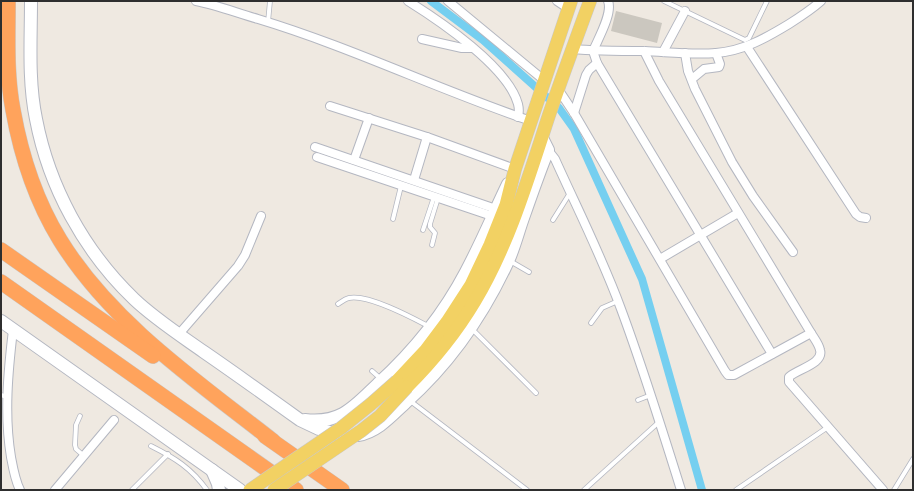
<svg xmlns="http://www.w3.org/2000/svg" width="914" height="491" font-family="'Fira Sans',sans-serif">
  <style>
    .lines { fill: none; stroke-linecap: round; stroke-linejoin: round }
    .canal { stroke: #75cff0; stroke-width: 8 }
    .building { fill: #cbc7bf }
    .service-casing { stroke: #b4b7c1; stroke-width: 5.5 }
    .minor-casing { stroke: #b4b7c1; stroke-width: 10 }
    .secondary-casing { stroke: #b4b7c1; stroke-width: 14 }
    .primary-casing { stroke: #c9c9c9; stroke-width: 14 }
    .motorway-casing { stroke: #c9c9c9; stroke-width: 16 }
    .service { stroke: #fff; stroke-width: 4 }
    .minor { stroke: #fff; stroke-width: 8 }
    .secondary { stroke: #fff; stroke-width: 12 }
    .primary { stroke: #f2d163; stroke-width: 13 }
    .motorway { stroke: #ffa35c; stroke-width: 15 }
    .primary-bridge-casing { stroke: #c9c9c9; stroke-width: 14; stroke-linecap: butt }
    .primary-bridge { stroke: #f2d163; stroke-width: 13 }
  </style>
  <rect width="100%" height="100%" fill="#efe9e1"/>
  <g class="lines">
    <polyline class="canal" points="431,1 483,40 559,108 574,129 642,279 702,490"/>
  </g>
  <polygon class="building" points="616,11 662,23 657,43 611,31"/>
  <g class="lines">
    <g class="service-casing">
      <g id="service">
        <polyline points="664,1 745,40 749,38 767,1"/>
        <polyline points="268,22 270,1"/>
        <polyline points="393,219 401,186"/>
        <polyline points="553,220 570,193"/>
        <polyline points="423,230 434,197"/>
        <polyline points="432,245 435,233 430,227 430,224 438,198"/>
        <polyline points="510,261 529,272"/>
        <path d="M 338,304 C 341,302 345,299 349,298 C 368,294 411,317 428,326"/>
        <polyline points="591,323 602,308 618,301"/>
        <polyline points="472,329 536,393"/>
        <polyline points="372,371 381,379"/>
        <polyline points="1,395 7,397"/>
        <polyline points="409,400 527,490"/>
        <polyline points="638,400 651,395"/>
        <polyline points="80,416 76,425 75,445 76,449 84,456"/>
        <path d="M 151,446 C 175,458 191,468 207,490"/>
        <polyline points="132,490 168,454"/>
        <polyline points="584,490 659,422"/>
        <polyline points="736,490 828,427"/>
        <polyline points="894,490 913,459"/>
      </g>
    </g>
    <g class="minor-casing">
      <g id="minor">
        <path d="M 196,1 C 217,5 237,13 258,19 C 351,47 439,90 531,121"/>
        <path d="M 408,1 C 440,21 508,67 518,104 C 519,108 519,113 518,117"/>
        <polyline points="448,1 545,81"/>
        <polyline points="557,1 569,9"/>
        <path d="M 608,1 C 613,13 598,39 593,51 L 597,63 L 772,354"/>
        <polyline points="422,39 462,48 472,48"/>
        <polyline points="747,47 856,214 860,217 866,218"/>
        <path d="M 572,49 C 596,51 621,51 645,51 C 668,52 692,55 716,53 C 743,51 766,38 789,24 C 800,17 811,10 821,1"/>
        <polyline points="663,52 685,11"/>
        <polyline points="685,53 688,71 695,89 732,162 753,196 793,252"/>
        <polyline points="692,79 704,69 719,67 720,64 716,53"/>
        <polyline points="558,89 574,113 725,371 728,375 734,375 811,333 659,81 644,51"/>
        <polyline points="330,106 427,137 515,169"/>
        <polyline points="574,113 586,75 589,70 597,63"/>
        <polyline points="315,147 496,209"/>
        <path d="M 548,150 L 555,159 C 577,208 602,257 621,309 C 643,368 662,429 681,490"/>
        <polyline points="317,157 492,216"/>
        <polyline points="354,160 369,118"/>
        <polyline points="414,180 427,137"/>
        <polyline points="660,259 738,213"/>
        <path d="M 13,330 C 8,372 4,415 11,457 C 13,468 15,480 20,490"/>
        <path d="M 811,333 C 814,338 819,344 820,350 C 824,364 797,369 789,377 L 789,382 L 883,490"/>
        <polyline points="179,334 238,266 245,255 261,216"/>
        <polyline points="55,490 114,420"/>
      </g>
    </g>
    <g class="secondary-casing">
      <g id="secondary">
        <path d="M 31,1 C 31,40 28,80 36,119 C 49,187 84,251 134,299 C 155,319 180,335 204,352 C 236,374 268,397 300,420 L 319,429 L 340,435"/>
        <polyline points="1,321 240,490"/>
        <path d="M 305,420 C 341,424 354,407 378,384 C 413,352 444,314 466,272 C 481,244 494,213 508,184"/>
        <path d="M 358,435 C 377,432 391,416 405,403 C 449,364 483,315 508,261 C 514,248 518,232 523,218 C 531,195 539,172 548,150 L 542,138"/>
        <polyline points="212,470 218,484 219,490"/>
      </g>
    </g>
    <g class="primary-casing">
      <g id="primary">
        <polyline points="397,381 426,350 447,322 471,285 490,245 506,205 515,169 571,1"/>
        <path d="M 407,387 C 433,361 456,333 475,301 C 509,244 528,179 549,115 C 562,77 576,39 590,1"/>
      </g>
    </g>
    <g class="motorway-casing">
      <g id="motorway">
        <path d="M 8,1 C 8,37 6,74 13,110 C 21,155 36,201 60,240 C 111,323 198,382 273,441"/>
        <polyline points="1,250 153,356"/>
        <polyline points="1,282 296,490"/>
        <polyline points="265,436 342,490"/>
      </g>
    </g>
    <use href="#service" class="service"/>
    <use href="#minor" class="minor"/>
    <use href="#secondary" class="secondary"/>
    <use href="#primary" class="primary"/>
    <use href="#motorway" class="motorway"/>
    <g class="primary-bridge-casing">
      <g id="primary-bridge">
        <polyline points="250,490 341,428 371,404 397,381"/>
        <polyline points="274,490 361,431 380,416 407,387"/>
      </g>
    </g>
    <use href="#primary-bridge" class="primary-bridge"/>
  </g>
  <rect width="914" height="491" fill="none" stroke="#2e2e2e" stroke-width="4"/>
</svg>
